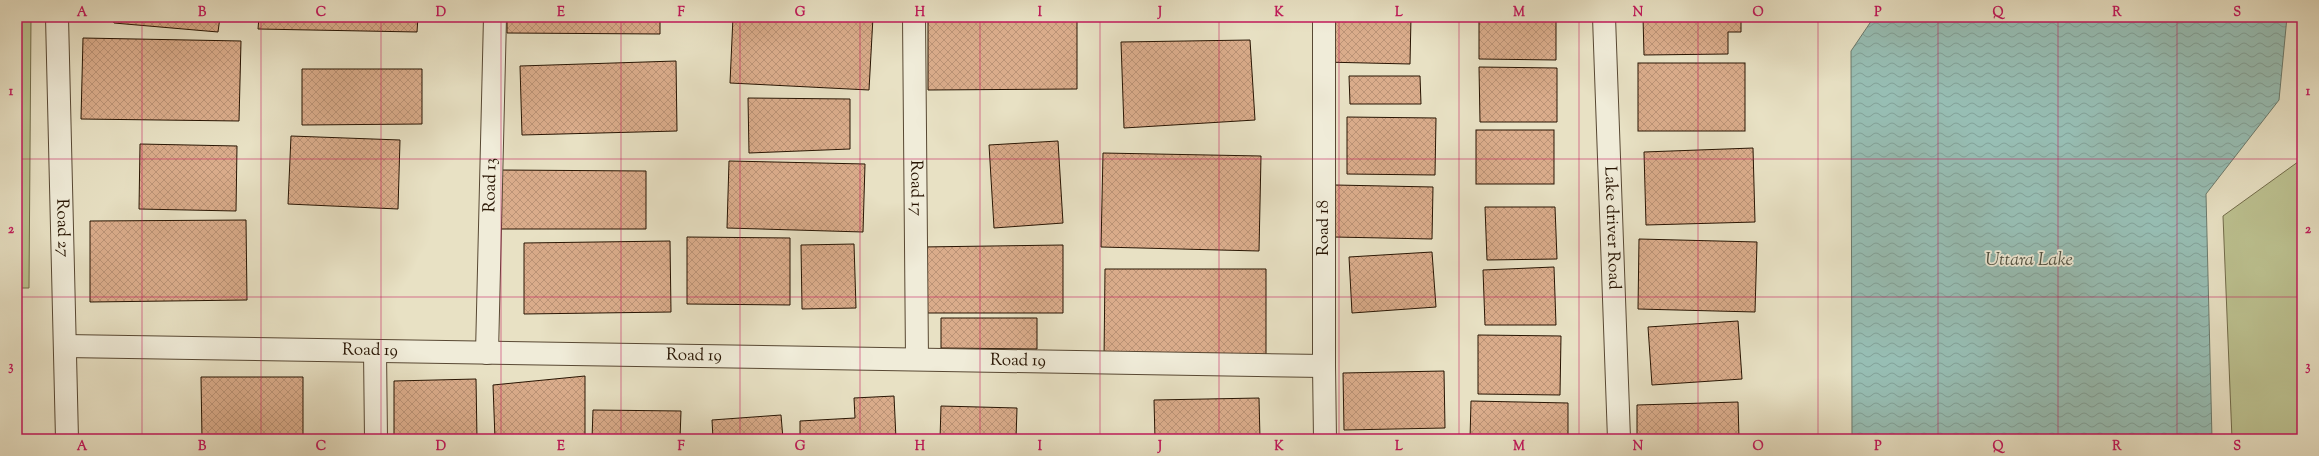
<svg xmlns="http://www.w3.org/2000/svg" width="2319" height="456" font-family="'Sorts Mill Goudy',serif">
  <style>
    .park { fill: #bcc190; stroke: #726b4a }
    .water { fill: url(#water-waves); stroke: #6b7a6d }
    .building { fill: url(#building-cross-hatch); stroke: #281503 }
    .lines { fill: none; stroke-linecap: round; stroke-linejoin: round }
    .minor-casing { stroke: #584833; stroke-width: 24 }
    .minor { stroke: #f0ecd9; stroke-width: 22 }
    .grid { fill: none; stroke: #c2185b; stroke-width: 1; stroke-opacity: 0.55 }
    .labels { text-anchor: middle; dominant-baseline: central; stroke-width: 3.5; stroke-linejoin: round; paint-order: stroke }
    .street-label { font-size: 17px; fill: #281503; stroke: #f0ecd9 }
    .water-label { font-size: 18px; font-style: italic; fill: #4f5041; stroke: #f0ecd9 }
    .neatline { fill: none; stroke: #c2185b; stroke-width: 1.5 }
    .grid-label { font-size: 13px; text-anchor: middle; font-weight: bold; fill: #c2185b }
  </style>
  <defs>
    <pattern id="water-waves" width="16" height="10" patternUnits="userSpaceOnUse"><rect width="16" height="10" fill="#97beb4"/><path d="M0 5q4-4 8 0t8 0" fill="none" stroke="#82a299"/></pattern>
    <pattern id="building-cross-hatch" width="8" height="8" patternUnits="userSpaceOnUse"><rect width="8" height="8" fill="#daac8b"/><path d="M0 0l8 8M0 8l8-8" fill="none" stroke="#bb9376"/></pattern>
  </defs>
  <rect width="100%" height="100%" fill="#e8e1c4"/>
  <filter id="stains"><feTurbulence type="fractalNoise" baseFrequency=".005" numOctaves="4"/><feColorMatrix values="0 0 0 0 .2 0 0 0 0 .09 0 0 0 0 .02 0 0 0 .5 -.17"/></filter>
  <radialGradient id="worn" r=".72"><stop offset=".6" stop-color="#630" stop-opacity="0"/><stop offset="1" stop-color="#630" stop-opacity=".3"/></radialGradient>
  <g class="park">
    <polygon points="17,17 31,17 29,288 17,288"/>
    <polygon points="2302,159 2302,439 2232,439 2223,216"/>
  </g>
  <polygon class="water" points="1874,17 2287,17 2279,100 2206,194 2212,439 1852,439 1851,51"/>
  <g class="building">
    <polygon points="112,17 220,17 218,32 114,23"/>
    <polygon points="259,17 418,17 417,32 258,29"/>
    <polygon points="507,17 660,17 660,34 507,33"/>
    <polygon points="733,17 873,17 869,90 730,83"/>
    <polygon points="928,17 1077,17 1077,89 928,90"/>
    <polygon points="1324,17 1411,17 1410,64 1323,62"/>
    <polygon points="1479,17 1556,17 1556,60 1479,59"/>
    <polygon points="1643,17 1752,17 1752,19 1741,19 1741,32 1728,32 1728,54 1644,55"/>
    <polygon points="83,38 241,41 239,121 81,119"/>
    <polygon points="1250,40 1255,120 1124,128 1121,42"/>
    <polygon points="676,61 677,131 522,135 520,66"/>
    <rect x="1638" y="63" width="107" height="68"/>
    <polygon points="1479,67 1557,68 1557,122 1480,122"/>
    <polygon points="302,69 422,69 422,124 302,125"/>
    <polygon points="1349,76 1420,76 1421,104 1350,104"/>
    <polygon points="748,98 850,99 850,149 749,153"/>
    <polygon points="1347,117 1436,118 1435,175 1347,174"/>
    <rect x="1476" y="130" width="78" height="54"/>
    <polygon points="291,136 400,140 398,209 288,204"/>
    <polygon points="1058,141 1063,223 994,228 989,145"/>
    <polygon points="140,144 237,146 236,211 139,209"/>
    <polygon points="1753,148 1755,222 1646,225 1644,152"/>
    <polygon points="1103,153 1261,156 1259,251 1101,247"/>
    <polygon points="729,161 865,164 863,232 727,228"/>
    <polygon points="499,170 646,171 646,229 499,229"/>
    <polygon points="1335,185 1433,187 1432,239 1334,237"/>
    <polygon points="1485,207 1555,207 1557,259 1487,260"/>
    <polygon points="246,220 247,300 90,302 90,221"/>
    <polygon points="687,237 790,238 790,305 687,304"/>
    <polygon points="1639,239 1757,242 1755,312 1638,309"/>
    <polygon points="670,241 671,312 524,314 524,243"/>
    <polygon points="854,244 856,308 802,309 801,245"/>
    <polygon points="1063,245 1063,313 921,313 921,247"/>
    <polygon points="1432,252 1436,307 1352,313 1349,257"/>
    <polygon points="1554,267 1556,325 1485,325 1483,270"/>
    <polygon points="1105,269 1266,269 1266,360 1104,360"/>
    <polygon points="941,318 1037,318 1037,349 941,348"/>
    <polygon points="1738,321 1742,379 1652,385 1648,327"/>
    <polygon points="1478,335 1561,336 1560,395 1478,394"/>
    <polygon points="1444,371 1445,428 1344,430 1343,373"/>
    <polygon points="585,376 585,439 495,439 493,385"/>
    <polygon points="201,377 303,377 303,439 202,439"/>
    <polygon points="476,379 477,439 394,439 394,381"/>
    <polygon points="894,396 896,439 800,439 800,421 855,418 854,398"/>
    <polygon points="1259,398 1260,439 1155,439 1154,400"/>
    <polygon points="1471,401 1568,403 1568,439 1470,439"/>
    <polygon points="1738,402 1739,439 1637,439 1637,405"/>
    <polygon points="941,406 1017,408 1016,439 940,439"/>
    <polygon points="593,410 681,411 680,439 592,439"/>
    <polygon points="781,415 783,439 713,439 712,420"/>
  </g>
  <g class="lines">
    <g class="minor-casing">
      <g id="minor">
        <path id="s1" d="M 57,17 L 67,439"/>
        <path id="s2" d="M 914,17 L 917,359"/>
        <polyline points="1324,17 1324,366 1325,439"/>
        <path id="s3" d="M 1604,17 L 1619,439"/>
        <path id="s4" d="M 65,346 L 1324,366"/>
        <polyline points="375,351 376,439"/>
        <path id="s5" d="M 487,353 L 495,17"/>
      </g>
    </g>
    <use href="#minor" class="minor"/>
  </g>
  <path class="grid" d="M 142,17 L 142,439M 261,17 L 261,439M 381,17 L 381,439M 501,17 L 501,439M 621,17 L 621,439M 740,17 L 740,439M 860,17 L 860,439M 980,17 L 980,439M 1100,17 L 1100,439M 1219,17 L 1219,439M 1339,17 L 1339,439M 1459,17 L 1459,439M 1579,17 L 1579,439M 1698,17 L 1698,439M 1818,17 L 1818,439M 1938,17 L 1938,439M 2058,17 L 2058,439M 2177,17 L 2177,439M 17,159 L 2302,159M 17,297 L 2302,297"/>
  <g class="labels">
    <g class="street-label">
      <text stroke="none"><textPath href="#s5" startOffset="168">Road 13</textPath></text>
      <text stroke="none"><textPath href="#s2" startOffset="171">Road 17</textPath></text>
      <text stroke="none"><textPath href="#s1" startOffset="211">Road 27</textPath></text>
      <text transform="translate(1324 228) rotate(-90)">Road 18</text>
      <text stroke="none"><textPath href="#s3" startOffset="211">Lake driver Road</textPath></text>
      <text stroke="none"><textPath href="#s4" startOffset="305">Road 19</textPath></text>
      <text stroke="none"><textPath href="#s4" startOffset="629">Road 19</textPath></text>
      <text stroke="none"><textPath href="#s4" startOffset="953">Road 19</textPath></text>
    </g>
    <g class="water-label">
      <text x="2029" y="261">Uttara Lake</text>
    </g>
  </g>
  <rect width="2319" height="456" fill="none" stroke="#e8e1c4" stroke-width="44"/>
  <rect x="22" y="22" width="2275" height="412" class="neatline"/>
  <g class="grid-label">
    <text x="82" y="16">A</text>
    <text x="202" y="16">B</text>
    <text x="321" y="16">C</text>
    <text x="441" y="16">D</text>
    <text x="561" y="16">E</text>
    <text x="681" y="16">F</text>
    <text x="800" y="16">G</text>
    <text x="920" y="16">H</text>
    <text x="1040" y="16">I</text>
    <text x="1160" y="16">J</text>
    <text x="1279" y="16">K</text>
    <text x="1399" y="16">L</text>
    <text x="1519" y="16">M</text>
    <text x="1638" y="16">N</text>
    <text x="1758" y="16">O</text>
    <text x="1878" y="16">P</text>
    <text x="1998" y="16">Q</text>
    <text x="2117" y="16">R</text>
    <text x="2237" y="16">S</text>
    <text x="11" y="95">1</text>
    <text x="2308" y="95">1</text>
    <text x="11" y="233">2</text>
    <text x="2308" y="233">2</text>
    <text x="11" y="370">3</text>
    <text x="2308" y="370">3</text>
    <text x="82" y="450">A</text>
    <text x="202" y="450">B</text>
    <text x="321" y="450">C</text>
    <text x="441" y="450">D</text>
    <text x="561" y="450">E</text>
    <text x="681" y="450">F</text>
    <text x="800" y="450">G</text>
    <text x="920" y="450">H</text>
    <text x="1040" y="450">I</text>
    <text x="1160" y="450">J</text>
    <text x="1279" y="450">K</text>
    <text x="1399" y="450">L</text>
    <text x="1519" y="450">M</text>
    <text x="1638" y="450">N</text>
    <text x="1758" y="450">O</text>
    <text x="1878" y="450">P</text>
    <text x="1998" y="450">Q</text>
    <text x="2117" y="450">R</text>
    <text x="2237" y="450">S</text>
  </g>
  <rect width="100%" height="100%" filter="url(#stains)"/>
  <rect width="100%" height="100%" fill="url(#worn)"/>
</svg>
